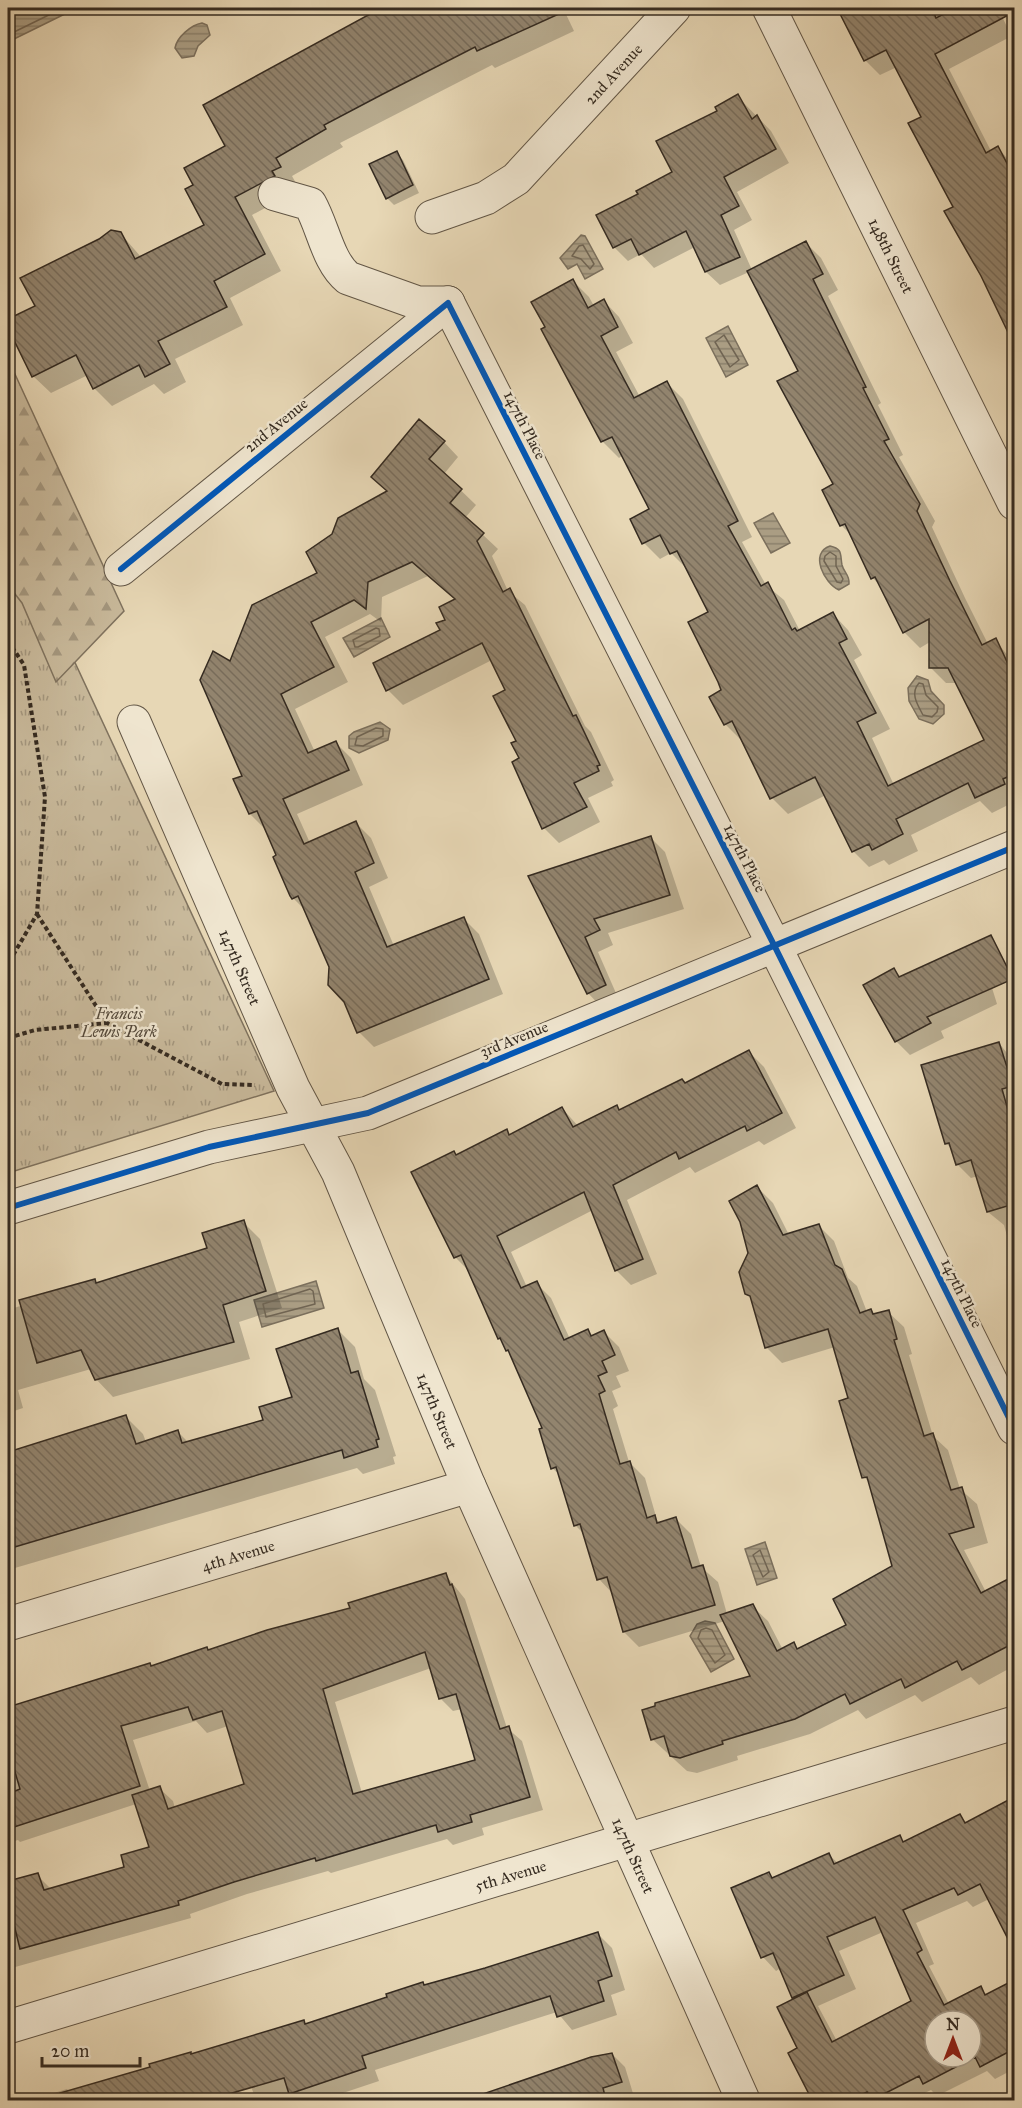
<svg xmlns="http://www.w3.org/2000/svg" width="1022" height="2108" font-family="'IM FELL Great Primer',serif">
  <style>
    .grass { fill: url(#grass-tufts); stroke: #7f725e; stroke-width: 1.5 }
    .forest { fill: url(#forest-firs); stroke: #7f725e; stroke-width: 1.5 }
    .water { fill: url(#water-rules); stroke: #7b6f5c; stroke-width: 1.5 }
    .shadow { fill: #0003; fill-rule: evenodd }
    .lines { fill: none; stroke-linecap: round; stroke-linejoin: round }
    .shore { stroke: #706452; stroke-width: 1.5 }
    .building { fill: url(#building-back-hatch); stroke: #352b21; stroke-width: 1.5; fill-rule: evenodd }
    .minor-casing { stroke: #625646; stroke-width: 35 }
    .path { stroke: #352b21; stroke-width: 4; stroke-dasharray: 4.5 3; stroke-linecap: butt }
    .minor { stroke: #efe5cf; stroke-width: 33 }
    .cycleway-casing { stroke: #efe5cf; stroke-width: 10 }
    .cycleway { stroke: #0057b8; stroke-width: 6 }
    .labels { text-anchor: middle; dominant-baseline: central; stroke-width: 5; stroke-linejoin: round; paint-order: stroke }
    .street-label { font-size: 16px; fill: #352b21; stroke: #efe5cf }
    .park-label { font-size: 16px; font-style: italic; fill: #53483a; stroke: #efe5cf }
  </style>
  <defs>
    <pattern id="grass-tufts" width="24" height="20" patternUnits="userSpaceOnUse" patternTransform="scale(1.5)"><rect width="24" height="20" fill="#c9ba9c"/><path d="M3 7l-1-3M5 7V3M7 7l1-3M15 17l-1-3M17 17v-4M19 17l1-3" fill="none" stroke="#a4977f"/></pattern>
    <pattern id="forest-firs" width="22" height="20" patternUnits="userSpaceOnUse" patternTransform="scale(1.5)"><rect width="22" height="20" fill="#c9ba9c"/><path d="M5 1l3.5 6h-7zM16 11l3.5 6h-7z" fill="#a4977f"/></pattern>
    <pattern id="water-rules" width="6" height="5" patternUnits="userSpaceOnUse" patternTransform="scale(1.5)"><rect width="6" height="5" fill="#aa9d83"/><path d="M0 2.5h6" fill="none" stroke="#8b806b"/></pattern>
    <pattern id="building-back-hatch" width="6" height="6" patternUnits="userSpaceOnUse" patternTransform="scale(1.5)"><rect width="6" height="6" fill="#92846e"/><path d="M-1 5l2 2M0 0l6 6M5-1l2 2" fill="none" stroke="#786c5a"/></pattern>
  </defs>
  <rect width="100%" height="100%" fill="#e7d7b5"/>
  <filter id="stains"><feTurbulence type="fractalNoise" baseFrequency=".00333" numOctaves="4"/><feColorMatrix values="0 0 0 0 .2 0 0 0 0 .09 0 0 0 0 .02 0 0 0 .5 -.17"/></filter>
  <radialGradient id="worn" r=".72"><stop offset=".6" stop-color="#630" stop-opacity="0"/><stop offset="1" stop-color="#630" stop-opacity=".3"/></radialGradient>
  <polygon class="grass" points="8,551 51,611 274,1091 8,1173"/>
  <polygon class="forest" points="8,359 124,611 56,682 22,603 8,585"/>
  <g class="water">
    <polygon points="8,8 77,8 8,42"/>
    <path d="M 202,23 L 207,25 L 210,35 L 198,46 L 194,56 L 182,58 L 175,48 C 177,37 191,25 202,23 Z"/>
    <polygon points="581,235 585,236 603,269 585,279 577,264 568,269 560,258"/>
    <polygon points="728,326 748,365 726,377 706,338"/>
    <polygon points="773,513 790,543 771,553 754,523"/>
    <path d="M 830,546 C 843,549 840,554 842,565 C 844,573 850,575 849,584 L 839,590 C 824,583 809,553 830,546 Z"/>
    <polygon points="381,618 390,637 354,657 343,638"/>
    <polygon points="917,676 928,680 931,691 944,705 944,714 933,724 919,719 909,701 908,688"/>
    <polygon points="380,722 390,729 388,740 359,753 349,748 349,736 354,732"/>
    <polygon points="316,1281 324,1308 262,1327 254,1300"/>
    <polygon points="765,1542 777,1578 757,1585 745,1549"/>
    <polygon points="705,1621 715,1623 734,1659 711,1672 690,1636 697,1624"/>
  </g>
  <g class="shadow">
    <polygon points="384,8 563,8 574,31 495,68 492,65 340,143 343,147 292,176 297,185 291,194 252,215 281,271 230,298 243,325 175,359 186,382 164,394 154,384 112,406 94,388 88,375 51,393 33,376 8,321 37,307 121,234 141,257 206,225 195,186 227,146 205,106"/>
    <polygon points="839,8 933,8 941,17 959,8 996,8 999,10 1008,29 1008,38 949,69 991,151 998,148 1014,166 1014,342 982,275 923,118 897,67 880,75 865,60"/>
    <polygon points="737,96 771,131 789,163 737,192 752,220 734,230 752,270 805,242 821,258 838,290 828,296 881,403 878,405 903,455 899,457 935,521 932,527 965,598 988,644 995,640 1014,663 1014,802 992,813 980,801 911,835 918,851 889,865 884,860 869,867 853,851 826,795 788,814 772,798 741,740 725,724 723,691 710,613 688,570 671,553 660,559 644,543 651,510 623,455 619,458 603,442 543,330 547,328 573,281 589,297 594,306 604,301 619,317 633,343 616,352 640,397 667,383 683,399 752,537 742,542 766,585 784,600 800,631 833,614 848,630 862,655 854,660 890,729 872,738 894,785 986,740 957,683 946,683 930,667 930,642 920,648 904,632 881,587 873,578 852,536 841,525 835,485 800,372 749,272 720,285 706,272 695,247 654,268 641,254 628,261 614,247 640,195 674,173 719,111"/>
    <polygon points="396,153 403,160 419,193 394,205 387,198"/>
    <polygon points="444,442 458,457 444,474 476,505 465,518 498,549 492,556 508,591 525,605 585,726 591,732 614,780 611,782 613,786 588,798 600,822 559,843 544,828 521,759 507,690 492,660 403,705 388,690 442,631 456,600 428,576 382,597 381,622 370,614 325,637 348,682 295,709 315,752 336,743 351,758 363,785 297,814 310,843 356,823 371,838 388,878 369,887 394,946 464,919 479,934 503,994 374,1047 359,1032 307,912 293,898 265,829 250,814 235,780 244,776 231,663 319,573 388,492 373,477"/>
    <polygon points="651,838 665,852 684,909 608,933 613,945 598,952 619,1000 602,1008 588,993 530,877"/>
    <polygon points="984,962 997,1004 941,1031 944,1038 910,1055 896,1041 894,970 901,977"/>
    <polygon points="999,1043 1014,1062 1014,1261 1004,1225 988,1212 978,1176 971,1178 957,1164 953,1150 946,1143"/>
    <polygon points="749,1052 764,1067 796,1128 764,1145 759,1141 695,1173 690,1167 627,1200 657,1274 631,1285 616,1270 593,1210 511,1252 527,1287 536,1283 551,1298 570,1339 588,1331 594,1337 604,1332 619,1347 629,1371 616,1376 621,1387 612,1391 618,1406 613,1409 629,1462 645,1478 657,1520 661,1524 676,1519 691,1534 701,1567 718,1582 727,1614 752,1606 768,1621 783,1650 794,1644 799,1650 848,1625 894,1567 871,1484 864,1477 850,1399 835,1347 782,1363 766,1347 752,1298 747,1293 757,1187 773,1203 789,1235 818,1225 834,1241 848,1278 857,1286 867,1312 871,1311 876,1315 888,1312 904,1327 912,1354 909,1355 933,1436 948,1450 960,1489 977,1504 988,1543 964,1550 986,1592 1014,1578 1014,1666 979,1685 971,1677 922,1702 915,1695 866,1719 858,1710 810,1734 737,1756 738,1760 697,1773 687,1771 652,1739 752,1677 725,1621 639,1647 624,1632 613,1594 599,1579 585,1535 575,1525 561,1476 552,1468 545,1429 512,1355 500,1338 470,1272 455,1257 457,1156 506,1131 511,1136 562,1108 578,1126 616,1107 621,1111 686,1084"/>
    <polygon points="243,1222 260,1239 282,1308 239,1322 250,1359 113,1397 96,1379 91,1369 18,1390 23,1408 8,1413 8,1310 95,1281 98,1284 209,1249"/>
    <polygon points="338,1330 355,1347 364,1379 375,1390 396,1456 393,1457 395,1464 363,1474 357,1468 8,1570 8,1443 16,1451 126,1417 143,1434 146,1442 178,1432 189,1443 265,1421 294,1398"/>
    <path d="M 445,1574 L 465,1599 L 507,1728 L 522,1741 L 543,1810 L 482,1828 L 484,1835 L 453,1845 L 447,1839 L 331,1873 L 328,1871 L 247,1894 L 190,1914 L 191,1918 L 8,1969 L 8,1903 L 10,1903 L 8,1883 L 37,1875 L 51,1889 L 126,1868 L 151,1848 L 136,1804 L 20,1842 L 18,1840 L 8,1843 L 8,1708 L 149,1664 L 152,1667 L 207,1648 L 210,1651 L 352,1609 ZM 431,1668 L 440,1698 L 453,1711 L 462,1709 L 477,1761 L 362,1793 L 335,1702 ZM 196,1721 L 207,1733 L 228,1726 L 246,1785 L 175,1808 L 173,1801 L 159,1788 L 150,1791 L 133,1740 Z"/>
    <path d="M 1014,1799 L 1014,1938 L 1004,1927 L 989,1899 L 973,1907 L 967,1901 L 916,1923 L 934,1964 L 929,1966 L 949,2004 L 980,1988 L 988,1996 L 1014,1982 L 1014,2069 L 995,2079 L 987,2071 L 937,2096 L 931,2090 L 910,2100 L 814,2100 L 790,2053 L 799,2049 L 796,1999 L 781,1968 L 776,1971 L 763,1957 L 768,1873 L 774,1879 L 829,1855 L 839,1864 L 899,1837 L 905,1843 L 960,1816 L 967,1823 ZM 883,1932 L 913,2001 L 837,2041 L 818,2006 L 856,1989 L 839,1951 ZM 935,2021 L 971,2021 L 971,2057 L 935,2057 Z"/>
    <polygon points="598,1934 612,1948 625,1990 611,1995 617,2015 572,2030 557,2012 375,2070 379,2081 322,2100 256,2100 235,2043 303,2021 307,2025 389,1998 423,1984 425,1986 485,1969"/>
    <polygon points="612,2054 625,2067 635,2100 459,2100 485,2095"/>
    <polygon points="203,2067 214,2100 31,2100 67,2089 70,2092"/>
  </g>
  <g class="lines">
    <g class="shore">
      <polyline points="8,35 63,8"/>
      <polygon points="583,245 594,264 590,269 581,259 572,256 579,246"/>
      <polygon points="724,335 739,360 730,367 715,342"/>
      <polygon points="830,552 836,556 836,566 843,579 841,583 837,582 824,561 825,556"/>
      <polygon points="376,628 379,629 380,636 358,647 355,647 353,640"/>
      <path d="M 919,683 L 923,684 L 926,695 L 938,707 L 937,712 L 932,717 L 923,715 C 917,704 910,693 919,683 Z"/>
      <polygon points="376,728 383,729 383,736 363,746 355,745 357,737"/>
      <polygon points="310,1289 313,1291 315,1304 266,1317 263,1304"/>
      <polygon points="760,1550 769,1572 763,1577 753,1555"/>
      <polygon points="706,1628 712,1630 725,1655 715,1663 698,1638 701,1630"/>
    </g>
  </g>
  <g class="building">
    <polygon points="381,8 572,8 477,51 475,47 383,94 324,125 326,129 276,158 281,167 272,171 275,176 235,197 265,254 214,281 227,307 158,341 170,364 145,377 139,365 93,389 76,355 32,377 8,328 8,319 35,306 20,278 99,239 111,230 121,232 135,259 204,225 185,189 193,185 184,168 225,146 203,105"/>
    <polygon points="837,8 932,8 936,18 956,8 1014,8 1014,12 935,54 986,153 998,146 1014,177 1014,345 981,276 944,211 953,207 908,123 921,117 886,50 864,61"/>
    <polygon points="738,94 752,119 757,115 776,149 724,177 739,206 721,215 740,257 705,272 686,231 639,255 631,239 613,248 596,215 638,194 636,191 672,172 656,141 717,111 715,107"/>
    <polygon points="397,151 413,185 386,199 369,164"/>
    <polygon points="806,241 823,274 813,279 866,387 863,388 889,439 884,441 920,504 917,511 950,581 982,645 996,638 1014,677 1014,774 1003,779 1005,784 975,798 968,783 896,819 903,834 872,850 869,844 852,852 815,777 770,799 732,721 724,725 709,697 721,690 718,682 688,622 708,612 677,551 670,554 660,535 642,544 630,519 649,509 612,437 601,442 541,329 545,327 531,302 573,279 588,308 604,299 618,327 601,336 634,398 667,381 738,521 728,526 761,586 768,582 792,630 795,628 797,631 833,612 847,639 839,643 876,713 857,722 888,786 984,740 948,668 929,668 929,619 903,633 875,577 871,579 845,524 840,526 822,490 833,484 777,381 798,371 747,271"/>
    <polygon points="419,419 445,441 429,459 462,489 450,503 484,533 477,541 503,592 510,588 573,716 576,715 600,765 597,766 599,771 574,783 587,807 542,829 512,762 519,758 511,743 516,741 493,696 505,690 482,643 386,691 373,663 440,630 436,623 445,620 439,607 455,599 412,562 368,582 366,609 354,600 311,622 334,667 281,694 308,753 336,741 349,770 283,799 304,844 356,821 374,863 355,872 387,947 464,917 489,979 357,1033 344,1002 328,985 329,967 298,896 292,899 290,896 273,857 276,855 257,811 249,814 233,779 242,776 200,680 213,651 230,661 252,605 317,573 306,552 332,534 338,518 387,491 371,477"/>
    <polygon points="651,836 670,895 594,919 600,930 585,937 606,985 587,994 528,876"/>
    <polygon points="991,935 1013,979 927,1017 931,1023 895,1042 863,985 894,968 899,977"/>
    <polygon points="999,1042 1013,1086 1002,1089 1014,1131 1014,1204 987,1212 971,1160 956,1165 949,1143 945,1144 921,1065"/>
    <polygon points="749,1050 782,1113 747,1131 745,1126 679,1159 676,1152 613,1185 643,1259 615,1271 584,1192 497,1236 521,1288 537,1281 564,1340 588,1329 591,1336 604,1330 615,1355 602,1361 607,1372 598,1376 605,1391 599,1394 620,1464 630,1461 647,1518 655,1515 657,1523 676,1517 692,1568 703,1565 715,1605 623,1632 607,1577 597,1580 580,1524 574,1526 556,1467 551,1469 539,1429 542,1428 508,1350 506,1351 500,1338 498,1339 461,1255 454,1258 411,1172 454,1151 456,1155 507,1129 509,1135 562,1107 573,1127 617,1105 619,1110 682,1079 685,1083"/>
    <polygon points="757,1185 783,1235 819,1224 835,1265 842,1269 860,1313 871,1309 873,1314 889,1310 897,1339 894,1340 924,1436 933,1433 951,1490 962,1487 974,1527 949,1534 981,1593 1014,1576 1014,1643 962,1670 957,1661 905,1688 901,1679 850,1704 845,1694 795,1719 722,1741 723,1744 680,1758 670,1756 664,1736 651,1740 642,1710 655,1706 655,1703 750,1676 720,1615 753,1604 777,1651 794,1642 797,1649 846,1625 833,1599 892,1566 867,1477 862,1478 839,1401 848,1398 828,1329 765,1348 750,1296 745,1294 739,1272 748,1253 740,1222 729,1201"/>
    <polygon points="244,1220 266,1291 223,1305 234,1342 95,1380 81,1350 37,1363 19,1300 95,1279 96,1283 207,1248 202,1233"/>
    <polygon points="338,1328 351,1373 358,1371 379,1439 376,1440 378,1447 344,1458 342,1450 8,1549 8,1452 126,1415 136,1444 178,1430 182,1443 263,1420 259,1407 292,1397 276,1349"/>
    <path d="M 446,1573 L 450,1585 L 452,1584 L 500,1729 L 509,1726 L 530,1797 L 470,1815 L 472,1822 L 438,1832 L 436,1825 L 316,1861 L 315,1858 L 234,1882 L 178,1901 L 179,1905 L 20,1949 L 8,1900 L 8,1881 L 38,1873 L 44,1890 L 124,1867 L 121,1855 L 149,1847 L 132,1795 L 160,1786 L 168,1809 L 244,1784 L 222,1711 L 193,1720 L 188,1707 L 121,1726 L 140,1786 L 8,1829 L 8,1794 L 20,1789 L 8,1748 L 8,1707 L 150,1663 L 151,1666 L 207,1647 L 208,1650 L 267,1630 L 350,1608 L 348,1603 ZM 425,1652 L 439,1699 L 456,1694 L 475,1760 L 353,1794 L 323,1689 Z"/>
    <path d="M 1014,1797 L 1014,1951 L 980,1884 L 958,1895 L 954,1888 L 903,1910 L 922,1950 L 917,1953 L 944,2005 L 981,1986 L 985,1995 L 1014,1980 L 1014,2049 L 980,2067 L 975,2057 L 923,2084 L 919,2076 L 872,2100 L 867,2092 L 850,2100 L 812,2100 L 788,2053 L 797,2048 L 777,2007 L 807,1992 L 832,2042 L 911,2001 L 875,1917 L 827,1937 L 844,1975 L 792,1998 L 773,1953 L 761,1958 L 731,1888 L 769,1872 L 772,1878 L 829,1853 L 834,1864 L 900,1835 L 903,1842 L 960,1814 L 965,1823 ZM 935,2021 L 971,2021 L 971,2057 L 935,2057 Z"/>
    <polygon points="598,1932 612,1976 598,1981 604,2001 557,2017 550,1996 362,2056 366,2068 289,2094 284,2078 208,2100 61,2100 60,2093 150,2067 149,2064 191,2052 191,2054 304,2020 305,2024 387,1997 386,1994 423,1982 424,1985 485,1968"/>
    <polygon points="612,2053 622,2082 603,2088 606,2100 477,2100 477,2096 591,2057"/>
  </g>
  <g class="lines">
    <g class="minor-casing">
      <g id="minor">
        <path id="s1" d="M 769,8 L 1014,503"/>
        <path d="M 275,194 L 310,204 C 323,227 328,262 348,278 L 418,303 L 448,303"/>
        <path id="s2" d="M 432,217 L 486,198 L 516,179 L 674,8"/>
        <polyline points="448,303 775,947 1014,1428"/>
        <polyline points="121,569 448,303"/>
        <path id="s3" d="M 134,722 L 293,1088 L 338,1172 L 469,1486 L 743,2100"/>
        <polyline points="8,1208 209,1147 368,1113 1014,847"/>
        <path id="s4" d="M 8,1624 L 469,1486"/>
        <path id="s5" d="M 8,2027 L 1014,1723"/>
      </g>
    </g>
    <g class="path">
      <polyline points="8,641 24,665 45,797 37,914 8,964"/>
      <polyline points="37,914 107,1023 222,1084 255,1085"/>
      <polyline points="8,1038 35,1030 107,1023"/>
    </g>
    <use href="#minor" class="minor"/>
    <g class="cycleway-casing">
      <g id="cycleway">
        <polyline points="121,569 448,303 775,947 1014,1428"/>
        <polyline points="8,1208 209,1147 368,1113 1014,847"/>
      </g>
    </g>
    <use href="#cycleway" class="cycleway"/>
  </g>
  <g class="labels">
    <g class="street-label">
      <text stroke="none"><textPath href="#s2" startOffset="236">2nd Avenue</textPath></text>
      <text stroke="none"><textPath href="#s1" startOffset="276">148th Street</textPath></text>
      <text transform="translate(276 425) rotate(-39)">2nd Avenue</text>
      <text transform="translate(525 425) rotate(63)">147th Place</text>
      <text transform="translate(745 858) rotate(63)">147th Place</text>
      <text stroke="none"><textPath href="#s3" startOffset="267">147th Street</textPath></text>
      <text transform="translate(514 1039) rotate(-22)">3rd Avenue</text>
      <text transform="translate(962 1293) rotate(64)">147th Place</text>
      <text stroke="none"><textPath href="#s3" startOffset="753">147th Street</textPath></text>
      <text stroke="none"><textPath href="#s4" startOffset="240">4th Avenue</textPath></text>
      <text stroke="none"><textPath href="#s3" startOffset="1239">147th Street</textPath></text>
      <text stroke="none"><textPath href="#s5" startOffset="525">5th Avenue</textPath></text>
    </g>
    <g class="park-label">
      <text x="119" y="1013">Francis<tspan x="119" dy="18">Lewis Park</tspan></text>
    </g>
  </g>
  <rect width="1022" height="2108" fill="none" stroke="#e7d7b5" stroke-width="30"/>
  <rect x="9" y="9" width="1004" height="2090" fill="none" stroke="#352b21" stroke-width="3"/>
  <rect x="15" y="15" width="992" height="2078" fill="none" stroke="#352b21" stroke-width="1.5"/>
  <g transform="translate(953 2039)"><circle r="28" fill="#efe5cf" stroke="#a59b89" stroke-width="1.5"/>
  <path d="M0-4.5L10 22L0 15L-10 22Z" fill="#8f2418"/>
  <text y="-9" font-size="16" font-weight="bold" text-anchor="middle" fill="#352b21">N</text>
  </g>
  <path d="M42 2057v9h98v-9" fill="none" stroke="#352b21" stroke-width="3"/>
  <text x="51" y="2057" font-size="18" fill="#352b21" stroke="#efe5cf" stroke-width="4.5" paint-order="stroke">20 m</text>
  <rect width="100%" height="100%" filter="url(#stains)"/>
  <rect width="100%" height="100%" fill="url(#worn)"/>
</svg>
